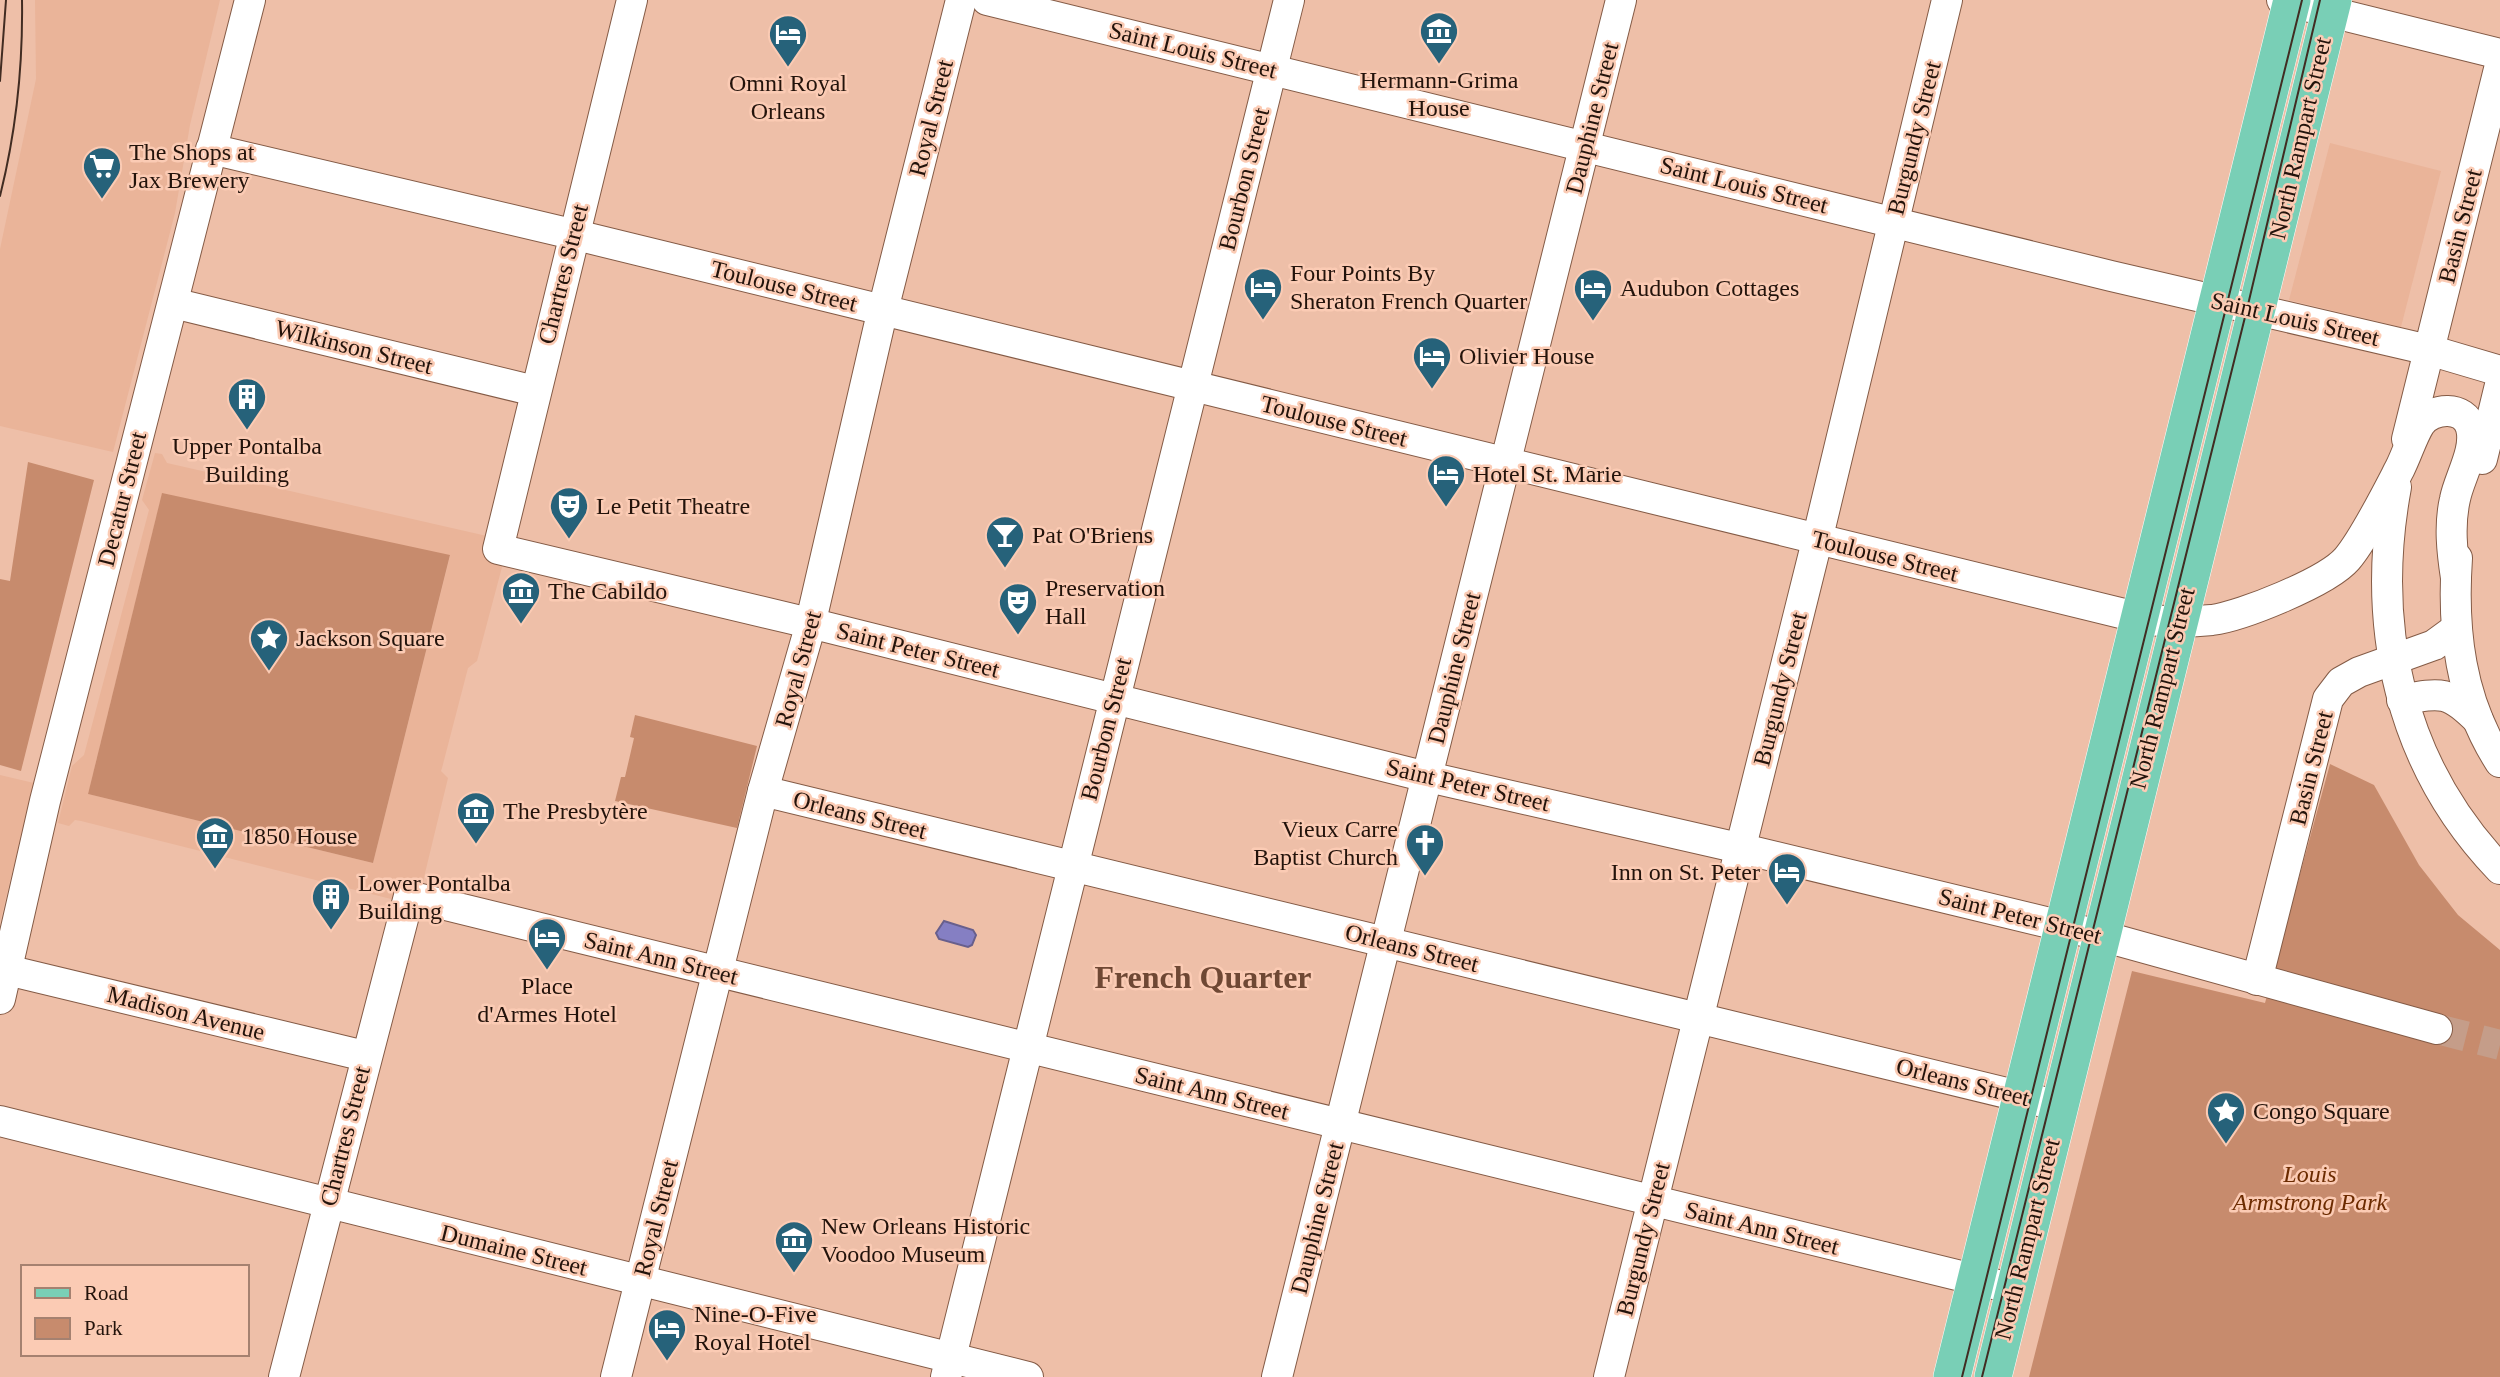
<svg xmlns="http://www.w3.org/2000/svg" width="2500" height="1377" font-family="Georgia,serif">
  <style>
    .built { fill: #eab499; fill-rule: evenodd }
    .green { fill: #c78b6d }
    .water { fill: #857fc3; stroke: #685f8c; stroke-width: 2 }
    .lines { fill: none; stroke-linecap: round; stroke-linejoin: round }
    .minor-tunnel { stroke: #c59d89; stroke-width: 30; stroke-dasharray: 30 15; stroke-linecap: butt }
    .minor-casing { stroke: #845b46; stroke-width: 32 }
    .major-casing { stroke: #fff; stroke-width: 38 }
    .minor { stroke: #fff; stroke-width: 30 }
    .major { stroke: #79cfb6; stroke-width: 37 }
    .tram { stroke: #412c22; stroke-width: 2 }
    .labels { text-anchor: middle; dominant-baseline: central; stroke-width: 5; stroke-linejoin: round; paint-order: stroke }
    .street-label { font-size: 24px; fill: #23130b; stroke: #fbcbb4 }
    .poi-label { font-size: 24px; fill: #23130b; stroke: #fbcbb4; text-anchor: start }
    .park-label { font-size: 24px; font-style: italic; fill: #6c2b00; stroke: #fbcbb4 }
    .district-label { font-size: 32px; font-weight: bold; fill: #6f4834; stroke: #fbcbb4 }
  </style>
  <rect width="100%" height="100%" fill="#eebfa8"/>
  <g class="built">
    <polygon points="35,0 220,0 190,125 175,213 113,452 0,426 0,249 36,79"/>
    <polygon points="2330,143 2441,171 2401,327 2289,300"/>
    <path d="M 155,453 L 162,454 L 167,463 L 500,539 L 506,552 L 477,661 L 468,668 L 442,768 L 441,771 L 448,778 L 419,898 L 407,903 L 81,821 L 75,820 L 69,826 L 58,823 L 72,766 L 84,755 L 149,510 L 142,500 ZM 162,494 L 450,556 L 373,863 L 88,794 Z"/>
    <polygon points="0,775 34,783 0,922"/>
  </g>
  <g class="green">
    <polygon points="28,462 94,480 21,771 0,765 0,579 10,581"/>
    <polygon points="162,493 450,555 373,863 88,794"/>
    <polygon points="635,715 757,746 737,828 615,801 621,777 625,777 634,738 630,737"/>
    <polygon points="2330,764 2374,785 2419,865 2458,915 2500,950 2500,1377 2029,1377 2132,971 2265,1003"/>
  </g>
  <polygon class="water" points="944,921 973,930 976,935 972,945 968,947 939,939 936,933"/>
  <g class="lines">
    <polyline class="minor-tunnel" points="2437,1029 2500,1045"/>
    <g class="minor-casing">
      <g id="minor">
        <polyline points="632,0 498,549 822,626 1415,774 1739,848 2091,933 2437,1029"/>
        <polyline points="987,0 2111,276 2429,350 2500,371"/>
        <polyline points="2282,0 2500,54"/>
        <path d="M 211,149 L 572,234 L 2149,620 C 2170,622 2191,622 2212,620 C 2242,616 2327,582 2347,559 C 2364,539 2387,493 2400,468 C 2407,454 2412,437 2420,424 C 2432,407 2465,405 2471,428 C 2477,450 2459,478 2455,499 C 2449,525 2452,552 2456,578"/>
        <polyline points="173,303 535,391"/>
        <polyline points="2407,439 2500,65"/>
        <polyline points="2482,459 2500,385"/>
        <path d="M 2396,487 C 2370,627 2400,765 2500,869"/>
        <path d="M 2457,558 C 2452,630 2460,700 2500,762"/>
        <path d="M 2402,700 C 2442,692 2449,691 2478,720"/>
        <polyline points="763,791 2060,1106"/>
        <polyline points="7,970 365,1056"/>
        <polyline points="2257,980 2328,699 2341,682 2359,672 2434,645 2456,629"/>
        <polyline points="0,999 45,801 250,0"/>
        <polyline points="0,1121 1028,1377"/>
        <polyline points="284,1377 409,896 2014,1289"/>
        <polyline points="616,1377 763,791 808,634 879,326 961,0"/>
        <polyline points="946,1377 1289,0"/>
        <polyline points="1277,1377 1621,0"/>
        <polyline points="1609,1377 1814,553 1947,0"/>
      </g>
    </g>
    <g class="major-casing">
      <g id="major">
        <polyline points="1952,1377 2292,0"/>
        <polyline points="1993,1377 2333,0"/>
      </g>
    </g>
    <use href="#minor" class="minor"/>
    <use href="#major" class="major"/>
    <g class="tram">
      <polyline points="0,81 6,0"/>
      <path d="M 0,196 C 16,132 23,66 22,0"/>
      <polyline points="1962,1377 2302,0"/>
      <polyline points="1982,1377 2247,309 2320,0"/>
    </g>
  </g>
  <defs>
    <g id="museum-pin" transform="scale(2.0125)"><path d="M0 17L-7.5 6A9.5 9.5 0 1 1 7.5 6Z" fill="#26627a" stroke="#fbcbb4"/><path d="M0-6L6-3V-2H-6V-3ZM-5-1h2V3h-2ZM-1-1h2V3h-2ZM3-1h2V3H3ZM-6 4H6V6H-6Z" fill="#fff"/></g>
    <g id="hotel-pin" transform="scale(2.0125)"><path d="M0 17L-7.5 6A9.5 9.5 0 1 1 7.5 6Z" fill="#26627a" stroke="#fbcbb4"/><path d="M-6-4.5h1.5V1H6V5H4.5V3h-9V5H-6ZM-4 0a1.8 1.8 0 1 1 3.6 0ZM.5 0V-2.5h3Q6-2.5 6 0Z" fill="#fff"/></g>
    <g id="supermarket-pin" transform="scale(2.0125)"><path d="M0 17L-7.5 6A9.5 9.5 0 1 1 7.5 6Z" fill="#26627a" stroke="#fbcbb4"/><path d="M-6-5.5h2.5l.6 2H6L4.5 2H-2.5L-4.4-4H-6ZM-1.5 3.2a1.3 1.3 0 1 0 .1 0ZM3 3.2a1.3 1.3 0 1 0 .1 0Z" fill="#fff"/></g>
    <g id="building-pin" transform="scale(2.0125)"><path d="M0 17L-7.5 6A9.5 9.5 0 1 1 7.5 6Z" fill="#26627a" stroke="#fbcbb4"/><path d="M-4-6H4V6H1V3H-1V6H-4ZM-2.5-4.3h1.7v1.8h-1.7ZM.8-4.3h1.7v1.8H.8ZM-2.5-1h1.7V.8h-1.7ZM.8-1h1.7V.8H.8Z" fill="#fff"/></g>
    <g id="theatre-pin" transform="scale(2.0125)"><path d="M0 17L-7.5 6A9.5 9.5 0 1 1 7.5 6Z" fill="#26627a" stroke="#fbcbb4"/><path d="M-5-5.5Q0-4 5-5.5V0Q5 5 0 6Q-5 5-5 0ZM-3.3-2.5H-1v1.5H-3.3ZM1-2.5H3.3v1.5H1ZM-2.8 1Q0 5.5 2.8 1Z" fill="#fff"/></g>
    <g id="bar-pin" transform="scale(2.0125)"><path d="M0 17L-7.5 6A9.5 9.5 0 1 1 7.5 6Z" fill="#26627a" stroke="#fbcbb4"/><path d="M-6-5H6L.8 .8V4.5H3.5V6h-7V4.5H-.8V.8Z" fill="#fff"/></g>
    <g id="sight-pin" transform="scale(2.0125)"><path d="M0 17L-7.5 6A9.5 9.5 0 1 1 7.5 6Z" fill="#26627a" stroke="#fbcbb4"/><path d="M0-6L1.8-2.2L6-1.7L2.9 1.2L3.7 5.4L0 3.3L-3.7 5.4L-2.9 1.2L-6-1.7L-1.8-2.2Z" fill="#fff"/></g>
    <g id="church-pin" transform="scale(2.0125)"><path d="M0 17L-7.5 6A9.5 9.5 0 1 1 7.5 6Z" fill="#26627a" stroke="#fbcbb4"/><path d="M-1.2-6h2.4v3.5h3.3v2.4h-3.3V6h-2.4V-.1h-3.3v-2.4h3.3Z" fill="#fff"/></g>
  </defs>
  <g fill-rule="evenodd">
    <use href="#museum-pin" x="1439" y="31"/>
    <use href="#hotel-pin" x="788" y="34"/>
    <use href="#supermarket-pin" x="102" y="166"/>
    <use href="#hotel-pin" x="1263" y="287"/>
    <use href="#hotel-pin" x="1593" y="288"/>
    <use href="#hotel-pin" x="1432" y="356"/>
    <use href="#building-pin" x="247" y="397"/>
    <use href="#hotel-pin" x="1446" y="474"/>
    <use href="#theatre-pin" x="569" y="506"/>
    <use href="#bar-pin" x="1005" y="535"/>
    <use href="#museum-pin" x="521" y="591"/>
    <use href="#theatre-pin" x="1018" y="602"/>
    <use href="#sight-pin" x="269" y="638"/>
    <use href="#museum-pin" x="476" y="811"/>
    <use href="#museum-pin" x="215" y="836"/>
    <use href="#church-pin" x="1425" y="843"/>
    <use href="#hotel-pin" x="1787" y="872"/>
    <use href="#building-pin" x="331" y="897"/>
    <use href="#hotel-pin" x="547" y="937"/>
    <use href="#sight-pin" x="2226" y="1111"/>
    <use href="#museum-pin" x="794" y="1240"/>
    <use href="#hotel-pin" x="667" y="1328"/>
  </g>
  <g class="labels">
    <g class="street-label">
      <text transform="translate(1193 50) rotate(14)">Saint Louis Street</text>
      <text transform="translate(931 118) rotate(-76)">Royal Street</text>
      <text transform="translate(1592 118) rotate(-76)">Dauphine Street</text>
      <text transform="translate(1914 138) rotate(-76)">Burgundy Street</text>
      <text transform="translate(2300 138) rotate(-77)">North Rampart Street</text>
      <text transform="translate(1244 179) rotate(-76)">Bourbon Street</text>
      <text transform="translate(1744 185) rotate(14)">Saint Louis Street</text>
      <text transform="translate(2460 226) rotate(-76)">Basin Street</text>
      <text transform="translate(563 274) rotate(-76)">Chartres Street</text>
      <text transform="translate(784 286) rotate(14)">Toulouse Street</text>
      <text transform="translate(2295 319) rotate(13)">Saint Louis Street</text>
      <text transform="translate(354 347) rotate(14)">Wilkinson Street</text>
      <text transform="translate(1334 421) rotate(14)">Toulouse Street</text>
      <text transform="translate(122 499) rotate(-76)">Decatur Street</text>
      <text transform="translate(1885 556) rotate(14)">Toulouse Street</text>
      <text transform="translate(918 650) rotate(14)">Saint Peter Street</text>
      <text transform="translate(1454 668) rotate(-76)">Dauphine Street</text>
      <text transform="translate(798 669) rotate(-75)">Royal Street</text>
      <text transform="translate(2162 688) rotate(-76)">North Rampart Street</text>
      <text transform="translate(1780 689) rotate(-76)">Burgundy Street</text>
      <text transform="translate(1106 729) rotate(-76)">Bourbon Street</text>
      <text transform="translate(2311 768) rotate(-76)">Basin Street</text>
      <text transform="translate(1468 785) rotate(13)">Saint Peter Street</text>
      <text transform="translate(860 815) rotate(14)">Orleans Street</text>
      <text transform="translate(2020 916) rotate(14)">Saint Peter Street</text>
      <text transform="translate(1412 948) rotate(14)">Orleans Street</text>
      <text transform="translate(661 958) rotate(14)">Saint Ann Street</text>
      <text transform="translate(186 1013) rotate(14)">Madison Avenue</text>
      <text transform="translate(1963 1082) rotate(14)">Orleans Street</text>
      <text transform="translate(1212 1093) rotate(14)">Saint Ann Street</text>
      <text transform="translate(345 1136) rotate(-76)">Chartres Street</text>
      <text transform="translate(656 1218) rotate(-76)">Royal Street</text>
      <text transform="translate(1317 1218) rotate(-76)">Dauphine Street</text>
      <text transform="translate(1762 1228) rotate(14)">Saint Ann Street</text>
      <text transform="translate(1643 1239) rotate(-76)">Burgundy Street</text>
      <text transform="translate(2027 1239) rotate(-76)">North Rampart Street</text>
      <text transform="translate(514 1250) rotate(14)">Dumaine Street</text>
    </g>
    <g class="poi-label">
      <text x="1439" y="80" text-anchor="middle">Hermann-Grima<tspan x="1439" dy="28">House</tspan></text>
      <text x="788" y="83" text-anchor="middle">Omni Royal<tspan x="788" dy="28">Orleans</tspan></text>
      <text x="129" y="152">The Shops at<tspan x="129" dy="28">Jax Brewery</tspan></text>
      <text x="1290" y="273">Four Points By<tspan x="1290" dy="28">Sheraton French Quarter</tspan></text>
      <text x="1620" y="288">Audubon Cottages</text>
      <text x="1459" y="356">Olivier House</text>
      <text x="247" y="446" text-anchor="middle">Upper Pontalba<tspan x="247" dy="28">Building</tspan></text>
      <text x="1473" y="474">Hotel St. Marie</text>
      <text x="596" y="506">Le Petit Theatre</text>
      <text x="1032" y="535">Pat O'Briens</text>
      <text x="1045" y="588">Preservation<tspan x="1045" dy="28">Hall</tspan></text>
      <text x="548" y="591">The Cabildo</text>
      <text x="296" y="638">Jackson Square</text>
      <text x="503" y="811">The Presbytère</text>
      <text x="1398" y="829" text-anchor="end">Vieux Carre<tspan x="1398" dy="28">Baptist Church</tspan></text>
      <text x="242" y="836">1850 House</text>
      <text x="1760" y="872" text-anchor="end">Inn on St. Peter</text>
      <text x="358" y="883">Lower Pontalba<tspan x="358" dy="28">Building</tspan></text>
      <text x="547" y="986" text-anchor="middle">Place<tspan x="547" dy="28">d'Armes Hotel</tspan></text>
      <text x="2253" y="1111">Congo Square</text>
      <text x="821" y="1226">New Orleans Historic<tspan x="821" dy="28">Voodoo Museum</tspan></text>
      <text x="694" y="1314">Nine-O-Five<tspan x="694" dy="28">Royal Hotel</tspan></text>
    </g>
    <g class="park-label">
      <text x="2310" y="1174">Louis<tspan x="2310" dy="28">Armstrong Park</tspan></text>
    </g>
    <g class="district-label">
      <text x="1203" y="977">French Quarter</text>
    </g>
  </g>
  <rect x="21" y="1265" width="228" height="91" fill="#fbcbb4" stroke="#a58170" stroke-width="2"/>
  <rect x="35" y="1288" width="35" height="10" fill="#79cfb6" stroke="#a58170" stroke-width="2"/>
  <text x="84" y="1300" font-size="21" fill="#23130b">Road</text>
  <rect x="35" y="1318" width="35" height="21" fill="#c78b6d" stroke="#a58170" stroke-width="2"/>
  <text x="84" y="1335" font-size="21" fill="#23130b">Park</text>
</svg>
